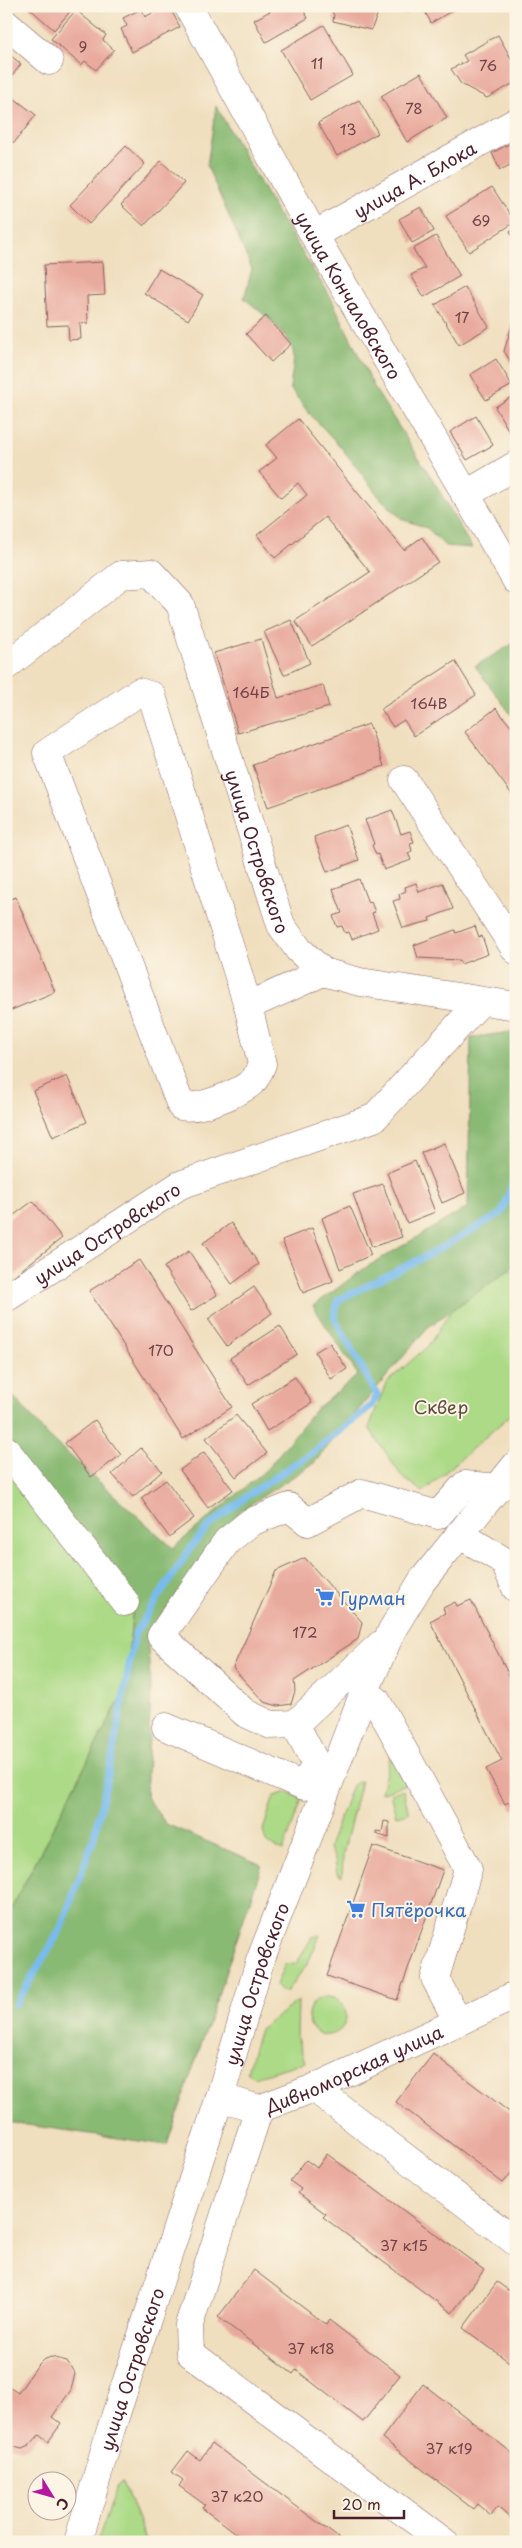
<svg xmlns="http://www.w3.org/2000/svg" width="522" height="2548" font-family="'Playpen Sans',sans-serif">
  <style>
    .green { fill: #acda86; stroke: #7b7c58 }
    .forest { fill: #89ba73; stroke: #6a6c4f }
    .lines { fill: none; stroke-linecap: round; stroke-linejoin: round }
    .stream { stroke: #78bbee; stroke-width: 7 }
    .building { fill: #e9aa9e }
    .minor-casing { stroke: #84625f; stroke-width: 29 }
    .minor { stroke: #fff; stroke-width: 28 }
    .labels { text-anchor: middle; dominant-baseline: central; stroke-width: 4; stroke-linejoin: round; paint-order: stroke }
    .number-label { font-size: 15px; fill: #724248 }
    .street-label { font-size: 18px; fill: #4a1f2b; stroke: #fcf5e5 }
    .park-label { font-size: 18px; fill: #624e42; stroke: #fcf5e5 }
    .shop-label { font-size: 18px; fill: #366cbe; stroke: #fcf5e5; text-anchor: start }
  </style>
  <rect width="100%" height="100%" fill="#fcf5e5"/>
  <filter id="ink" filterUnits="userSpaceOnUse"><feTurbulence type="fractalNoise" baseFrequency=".02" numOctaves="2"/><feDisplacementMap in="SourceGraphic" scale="10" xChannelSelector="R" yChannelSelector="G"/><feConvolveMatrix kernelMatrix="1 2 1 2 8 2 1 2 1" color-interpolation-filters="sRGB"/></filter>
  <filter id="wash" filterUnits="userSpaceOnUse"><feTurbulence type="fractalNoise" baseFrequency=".0096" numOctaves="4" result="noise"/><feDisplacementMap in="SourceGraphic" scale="20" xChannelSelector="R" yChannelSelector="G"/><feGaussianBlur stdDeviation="1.12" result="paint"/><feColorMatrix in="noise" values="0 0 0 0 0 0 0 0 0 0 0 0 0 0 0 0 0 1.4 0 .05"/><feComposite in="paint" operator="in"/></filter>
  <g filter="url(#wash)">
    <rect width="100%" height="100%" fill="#f0dfbf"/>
    <g class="green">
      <polygon points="479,1268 516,1271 516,1410 423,1492 403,1478 369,1428 386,1383 428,1346"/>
      <polygon points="6,1454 133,1606 125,1689 6,1919"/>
      <polygon points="391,1752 406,1784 381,1793"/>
      <polygon points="361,1781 343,1854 342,1877 337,1873 335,1859 329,1847 352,1785"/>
      <polygon points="403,1790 409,1813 396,1816 390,1793"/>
      <polygon points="288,1792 302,1799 283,1851 266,1842 263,1830 274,1796"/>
      <polygon points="320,1935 308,1963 286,1992 280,1991 276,1985 285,1964 297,1963 312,1937"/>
      <circle cx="327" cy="2016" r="19"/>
      <polygon points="298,2001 297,2037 305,2062 254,2077 247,2071 260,2029"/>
      <polygon points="123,2482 147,2542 97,2542 117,2487"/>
    </g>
    <g class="forest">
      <path d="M 216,106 L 278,214 L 331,298 L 376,391 L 433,480 L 472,548 L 445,546 L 427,528 L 402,519 L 381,499 L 340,446 L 308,412 L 290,388 C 291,375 297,356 291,345 C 285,331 256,308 244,298 L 252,269 L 207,166 Z"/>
      <polygon points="516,642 516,721 475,666"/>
      <polygon points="516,1031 516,1265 428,1327 314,1463 240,1511 147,1634 151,1691 146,1797 166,1824 262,1865 167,2145 6,2122 6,1919 125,1689 133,1606 6,1454 6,1388 48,1436 173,1548 267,1469 315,1410 358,1375 313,1306 365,1268 468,1207 471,1038"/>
    </g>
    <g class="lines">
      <polyline class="stream" points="16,2004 60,1930 93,1841 112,1758 135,1633 192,1546 209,1526 250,1494 313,1452 371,1406 377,1395 334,1317 338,1300 432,1253 502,1213 516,1173"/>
    </g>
    <g id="blocks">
      <g class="building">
        <polygon points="27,6 75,6 54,30"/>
        <polygon points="165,6 169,6 180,27 132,52 121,29 127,26 123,18 141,9 145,17"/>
        <polygon points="270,6 301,6 308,18 266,42 254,20 272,10"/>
        <polygon points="329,6 381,6 371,30 333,21 334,15"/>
        <polygon points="401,6 420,6 408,12 402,11"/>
        <polygon points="422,6 460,6 431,23"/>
        <polygon points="76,10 106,35 103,40 114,50 96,70 85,61 81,65 51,39"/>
        <polygon points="324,25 353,75 310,100 281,50"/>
        <polygon points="498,35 516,67 516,82 487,98 461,84 451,69 467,61 463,55"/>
        <polygon points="10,55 21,64 6,84 6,60"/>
        <polygon points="421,73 447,118 407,142 381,96"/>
        <polygon points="6,92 36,115 14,143 6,136"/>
        <polygon points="359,100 378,133 337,156 318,123"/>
        <polygon points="509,144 516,156 516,162 500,170 492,153"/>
        <polygon points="126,146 145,164 89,224 70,205"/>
        <polygon points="161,161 184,183 144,226 121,205"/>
        <polygon points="492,187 515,222 469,252 446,216"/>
        <polygon points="421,207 434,231 412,243 399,219"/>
        <polygon points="516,229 516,241 510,232"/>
        <polygon points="436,236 460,276 424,297 411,275 425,268 413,249"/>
        <polygon points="103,262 105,295 87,296 88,323 80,324 81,339 69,340 68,325 47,326 44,265"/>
        <polygon points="159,269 203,295 188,320 144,293"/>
        <polygon points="465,287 489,327 459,345 435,305"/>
        <polygon points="266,316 291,344 271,362 246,334"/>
        <polygon points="515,316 516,316 516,370 504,351"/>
        <polygon points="496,359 512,385 486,400 470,375"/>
        <polygon points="516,394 516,439 514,440 495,407"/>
        <polygon points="476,416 493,445 467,460 450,432"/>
        <polygon points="298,419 404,550 422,537 438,562 312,646 295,621 370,572 325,517 275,558 257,535 307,495 298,483 281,498 259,472 277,458 266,445"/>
        <polygon points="291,620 310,663 284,675 264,632"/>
        <polygon points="261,639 278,698 323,685 329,707 238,733 214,653"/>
        <polygon points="455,661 476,695 414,736 404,720 393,727 381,709"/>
        <polygon points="496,708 516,733 514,797 465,732"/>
        <polygon points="369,724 384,766 268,807 253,765"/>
        <polygon points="392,810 401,834 410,831 414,842 410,843 412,851 408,853 411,860 384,870 378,854 376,855 372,845 374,844 365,820"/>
        <polygon points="346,825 359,860 327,872 314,837"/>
        <polygon points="359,879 368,903 371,902 375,912 372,913 378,929 352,939 349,932 345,933 342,926 337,927 333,916 342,913 333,889"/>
        <polygon points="416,883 419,892 443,883 453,909 429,918 430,921 403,928 393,901 400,899 399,894 406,891 405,887"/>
        <polygon points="16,897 55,992 9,1011 6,1003 6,901"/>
        <polygon points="475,926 479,937 482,936 488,954 461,964 459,960 418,958 414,945 455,930 456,933"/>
        <polygon points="67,1076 87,1122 53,1137 33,1091"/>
        <polygon points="444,1143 465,1193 442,1203 421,1153"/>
        <polygon points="415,1161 435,1212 407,1223 387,1173"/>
        <polygon points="383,1184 402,1237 372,1247 353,1194"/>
        <polygon points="33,1201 62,1238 11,1278 6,1271 6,1221"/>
        <polygon points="350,1206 371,1255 340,1269 322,1218"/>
        <polygon points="231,1223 259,1264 232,1284 203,1243"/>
        <polygon points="312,1228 333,1281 303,1293 282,1240"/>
        <polygon points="189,1251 217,1295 191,1311 164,1267"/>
        <polygon points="139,1260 232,1407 183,1439 89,1291"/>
        <polygon points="254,1287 272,1313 227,1346 208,1319"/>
        <polygon points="280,1326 297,1354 248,1385 230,1358"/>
        <polygon points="330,1343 347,1369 331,1379 315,1352"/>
        <polygon points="295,1377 312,1403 267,1431 251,1404"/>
        <polygon points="236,1415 267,1453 236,1477 206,1438"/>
        <polygon points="95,1420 121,1455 91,1477 65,1443"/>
        <polygon points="141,1448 162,1471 133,1497 112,1474"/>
        <polygon points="204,1452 233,1490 208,1508 180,1470"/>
        <polygon points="166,1480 194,1518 169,1537 141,1498"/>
        <polygon points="305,1558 362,1622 358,1639 294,1681 295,1691 291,1704 278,1706 264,1702 233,1668 276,1571"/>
        <polygon points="471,1600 516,1689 516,1808 512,1810 509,1802 505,1804 486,1769 502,1761 430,1621 445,1613 443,1608 455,1602 457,1606"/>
        <polygon points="384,1821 389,1822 389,1838 376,1834 376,1831 382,1832"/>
        <polygon points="373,1846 443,1870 397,2000 327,1976"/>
        <polygon points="433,2054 516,2117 516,2167 503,2183 396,2102"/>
        <polygon points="327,2154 484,2270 452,2313 323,2217 326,2214 298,2193 301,2189 290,2181 306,2160 317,2168"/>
        <polygon points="254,2270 326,2325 329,2320 400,2375 363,2422 296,2370 293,2374 218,2317"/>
        <polygon points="497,2282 516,2296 516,2367 463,2328"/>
        <polygon points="51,2357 67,2361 75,2374 71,2390 52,2417 61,2424 48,2442 39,2435 29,2446 22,2449 6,2445 6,2391 9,2387 18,2393 37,2366 43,2360"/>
        <polygon points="423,2384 516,2456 516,2522 497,2507 491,2516 477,2504 473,2509 382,2438"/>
        <polygon points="212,2443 344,2542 247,2542 202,2508 205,2505 179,2486 183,2480 172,2472 188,2451 200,2460"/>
      </g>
    </g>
  </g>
  <g filter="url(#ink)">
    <use href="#blocks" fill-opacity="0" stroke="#84625f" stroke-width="1"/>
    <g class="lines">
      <g class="minor-casing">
        <g id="minor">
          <path id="s1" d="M 188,6 L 314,235 L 516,580"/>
          <polyline points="6,24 49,61"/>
          <path id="s2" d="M 314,235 L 516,122"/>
          <polyline points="465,495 516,465"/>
          <path id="s3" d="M 6,666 L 121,575 L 151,573 L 180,604 L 281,925 L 299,950 L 323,972 L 360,982 L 516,1006"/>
          <polyline points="404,780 516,950"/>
          <path d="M 248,1006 L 152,696 L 139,692 L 47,753 L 181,1106 C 196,1111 241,1093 253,1081 C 257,1077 260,1069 262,1064 L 248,1006 L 323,972"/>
          <path id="s4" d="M 6,1298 L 180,1185 L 374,1118 L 480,1002"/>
          <polyline points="6,1450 125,1602"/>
          <polyline points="459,1534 504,1561 516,1588"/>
          <polyline points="380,1645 295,1724 271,1725 245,1713 161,1636 227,1541 251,1522 289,1507 308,1522 362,1493 438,1515 465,1485 499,1488"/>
          <polyline points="363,1695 376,1700 468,1869 435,1978 458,2022"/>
          <polyline points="166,1727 304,1786 316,1764 295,1724"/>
          <polyline points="314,2088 516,2242"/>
          <path id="s5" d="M 220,2097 L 259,2109 L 314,2088 L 516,1995"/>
          <polyline points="259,2109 189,2325 190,2353 444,2542"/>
          <path id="s6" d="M 78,2542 L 111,2429 L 220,2097 L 260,1961 L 363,1695 L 392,1630 L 422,1581 L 516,1465"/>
        </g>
      </g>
      <use href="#minor" class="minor"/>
    </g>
  </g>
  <defs>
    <g id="supermarket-bare" transform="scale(1.5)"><path d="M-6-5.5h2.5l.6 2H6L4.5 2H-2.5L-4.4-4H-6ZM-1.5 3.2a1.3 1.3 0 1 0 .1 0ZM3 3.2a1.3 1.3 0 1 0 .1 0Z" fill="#3f7fe0" stroke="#fcf5e5" stroke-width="2.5" paint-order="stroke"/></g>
  </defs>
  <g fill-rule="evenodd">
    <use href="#supermarket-bare" x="325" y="1597"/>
    <use href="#supermarket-bare" x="356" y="1909"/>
  </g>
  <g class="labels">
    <g class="number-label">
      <text x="83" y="45">9</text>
      <text x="317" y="62">11</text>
      <text x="488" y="64">76</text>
      <text x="414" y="107">78</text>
      <text x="348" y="128">13</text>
      <text x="481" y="219">69</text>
      <text x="462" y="316">17</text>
      <text x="251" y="691">164Б</text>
      <text x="429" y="702">164В</text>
      <text x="161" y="1349">170</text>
      <text x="305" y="1631">172</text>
      <text x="404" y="2244">37 к15</text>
      <text x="311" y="2347">37 к18</text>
      <text x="449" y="2447">37 к19</text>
      <text x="237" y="2495">37 к20</text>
    </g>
    <g class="street-label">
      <text stroke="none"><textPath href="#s2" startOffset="115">улица А. Блока</textPath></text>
      <text stroke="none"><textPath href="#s1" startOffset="331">улица Кончаловского</textPath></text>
      <text stroke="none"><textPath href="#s3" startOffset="478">улица Островского</textPath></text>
      <text stroke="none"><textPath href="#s4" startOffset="120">улица Островского</textPath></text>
      <text stroke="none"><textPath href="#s6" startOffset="586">улица Островского</textPath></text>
      <text stroke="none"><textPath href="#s5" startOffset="144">Дивноморская улица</textPath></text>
      <text stroke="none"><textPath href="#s6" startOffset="181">улица Островского</textPath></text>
    </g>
    <g class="park-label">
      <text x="441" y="1406">Сквер</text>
    </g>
    <g class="shop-label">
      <text x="340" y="1597">Гурман</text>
      <text x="371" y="1909">Пятёрочка</text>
    </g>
  </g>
  <rect width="522" height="2548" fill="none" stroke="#fcf5e5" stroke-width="25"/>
  <g transform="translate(52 2496) rotate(127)"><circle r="24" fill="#fcf5e5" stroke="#b59f9b"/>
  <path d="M0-4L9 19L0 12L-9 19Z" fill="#b5179e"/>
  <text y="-8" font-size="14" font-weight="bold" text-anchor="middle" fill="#4a1f2b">С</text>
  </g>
  <path d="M334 2510v8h70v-8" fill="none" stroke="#4a1f2b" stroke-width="2.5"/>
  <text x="342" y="2510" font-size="15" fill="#4a1f2b" stroke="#fcf5e5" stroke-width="4" paint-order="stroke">20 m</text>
</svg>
